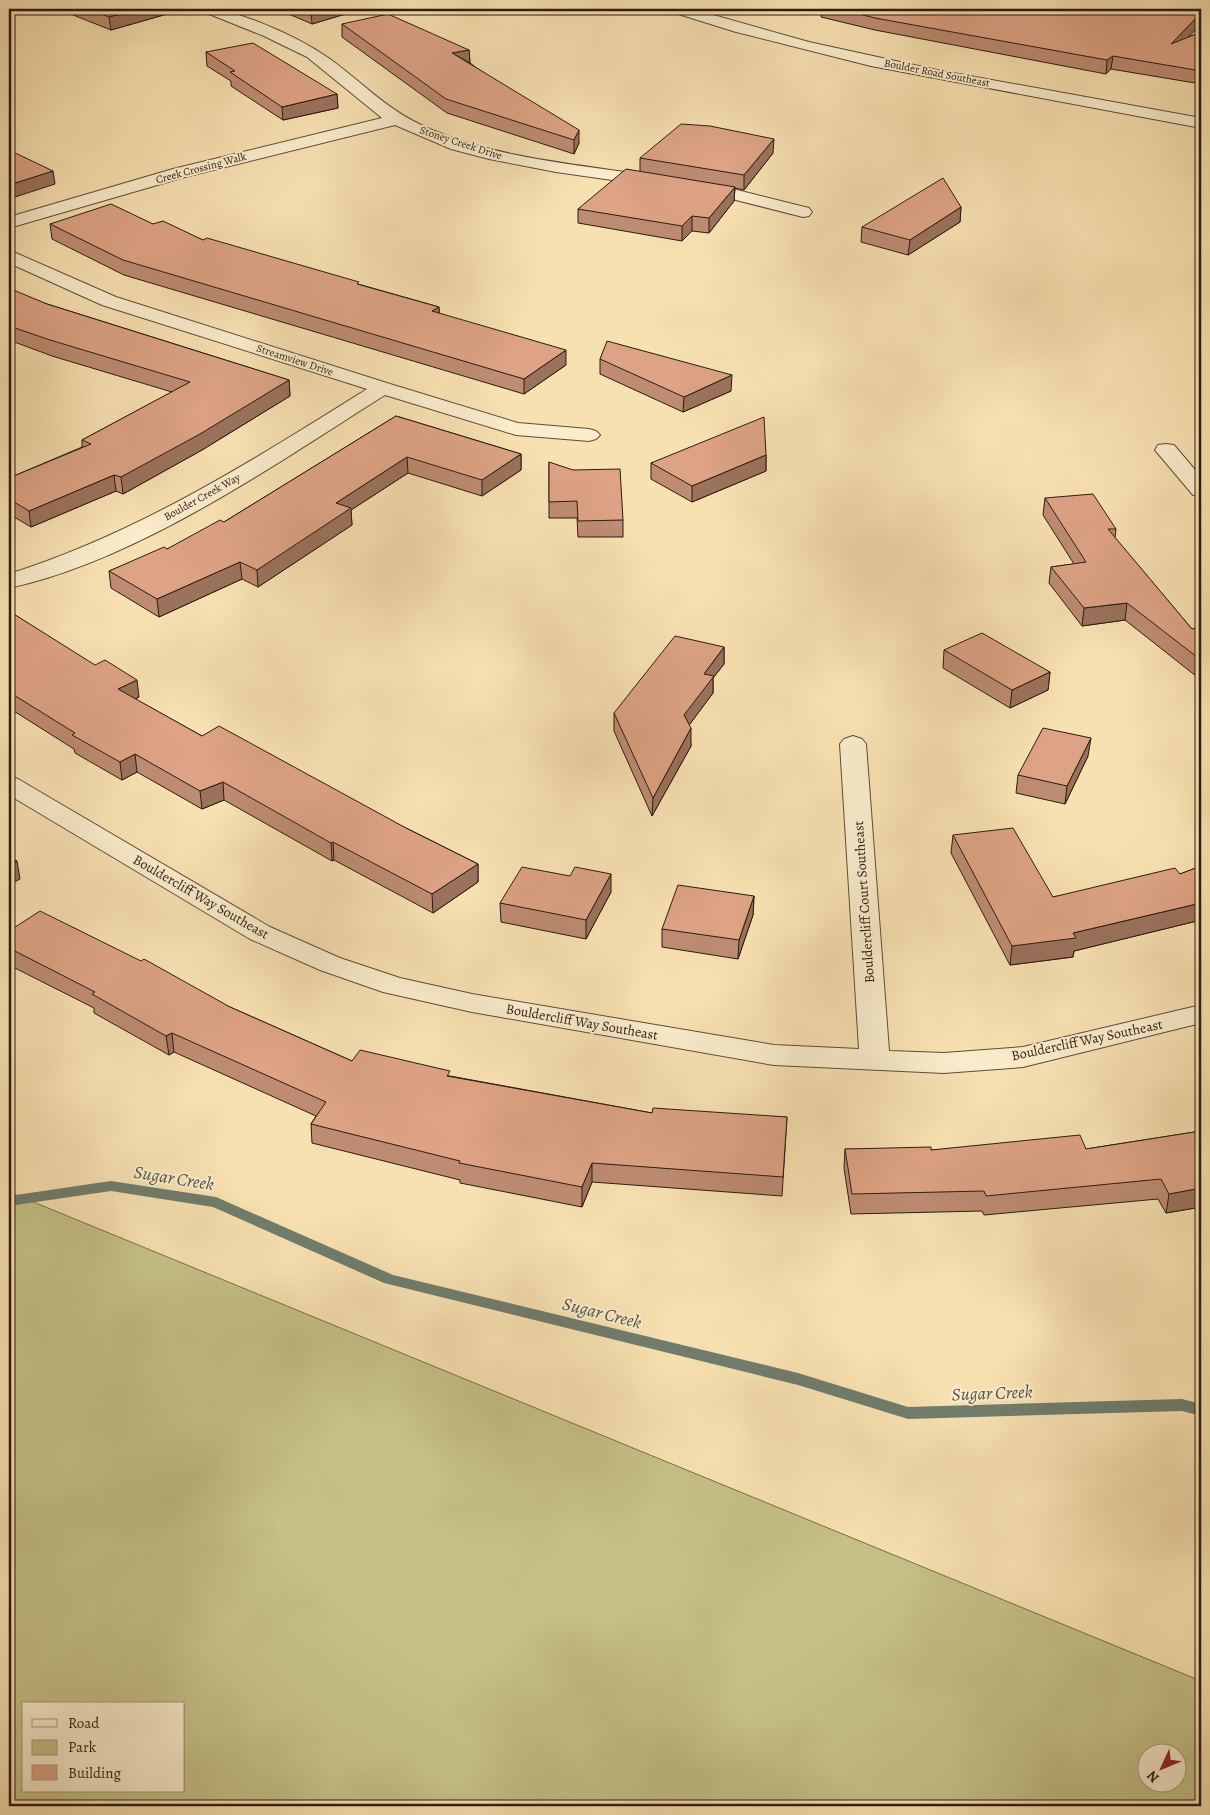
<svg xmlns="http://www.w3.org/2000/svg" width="1210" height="1815" font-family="Alegreya,serif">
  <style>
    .green { fill: #c5c187; stroke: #786e4c; fill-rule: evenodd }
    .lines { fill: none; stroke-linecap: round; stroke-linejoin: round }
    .stream { fill: #6f7d6e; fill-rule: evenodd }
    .street-casing { stroke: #5e4c39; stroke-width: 2 }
    .street { fill: #faeccc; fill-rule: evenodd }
    .wall { fill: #be8c72; stroke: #2b1b11 }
    .shaded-wall { fill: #9b725c; stroke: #2b1b11 }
    .building { fill: #dda384; stroke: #2b1b11 }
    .labels { text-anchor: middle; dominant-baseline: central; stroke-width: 4; stroke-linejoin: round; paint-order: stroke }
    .far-street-label { font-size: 11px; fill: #2b1b11; stroke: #faeccc }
    .street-label { font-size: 14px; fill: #2b1b11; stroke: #faeccc }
    .near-water-label { font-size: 18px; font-style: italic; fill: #535447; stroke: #faeccc }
  </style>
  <rect width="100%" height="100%" fill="#f8e1b1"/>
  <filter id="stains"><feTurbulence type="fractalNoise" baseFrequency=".004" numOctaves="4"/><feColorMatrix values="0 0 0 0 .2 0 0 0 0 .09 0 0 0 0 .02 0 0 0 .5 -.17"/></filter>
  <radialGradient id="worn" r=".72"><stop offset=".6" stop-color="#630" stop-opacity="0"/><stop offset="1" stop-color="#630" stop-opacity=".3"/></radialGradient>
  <path class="green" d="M 9,1192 L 1201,1681 L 1201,1806 L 9,1806 ZM 24,1704 L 184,1704 L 184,1791 L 24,1791 ZM 1148,1752 L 1178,1752 L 1178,1782 L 1148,1782 Z"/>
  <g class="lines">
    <polygon class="stream" points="111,1181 216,1197 393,1275 798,1373 908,1407 1182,1399 1201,1404 1201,1416 1182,1411 908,1419 798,1385 384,1283 213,1207 111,1191 9,1206 9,1196"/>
    <g class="street-casing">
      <g id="street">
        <path d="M 201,9 C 221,8 237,14 256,21 C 282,31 307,43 330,59 C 367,86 387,111 432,130 C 502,159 580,165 654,176 L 660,177 L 663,181 L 660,185 L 654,186 L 556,172 L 489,159 L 451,149 L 395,125 L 185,177 L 9,228 L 9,217 L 173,169 L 382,118 L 307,57 L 264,36 L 204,12 Z"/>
        <polygon points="669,9 692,9 809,42 937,70 1201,118 1201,128 871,66 736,32 672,12"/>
        <polygon points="697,183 729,188 809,208 812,212 809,216 803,217 728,198 691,192 688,188 691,184"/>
        <path d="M 9,250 L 116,297 L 390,384 L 518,423 L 589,429 L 596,431 L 600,435 L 596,439 L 589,441 L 516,435 L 385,395 C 274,465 138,560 9,588 L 9,574 C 139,533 252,461 367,389 L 102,305 L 9,263 Z"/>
        <polygon points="1166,444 1174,445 1201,477 1201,496 1193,495 1155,450 1158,445"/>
        <polygon points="853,736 862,739 866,744 889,1051 944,1053 1023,1047 1201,1005 1201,1023 1023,1067 944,1073 774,1065 472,1012 383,992 320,970 250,939 9,795 9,776 18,779 270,927 340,958 400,978 472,994 774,1045 859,1049 840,744 844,739"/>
      </g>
    </g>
    <use href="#street" class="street"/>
  </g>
  <g class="wall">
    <polygon points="58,9 181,9 181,10 111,30"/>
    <polygon points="277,9 362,9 312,24"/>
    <polygon points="800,9 1201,9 1201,24 1188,37 1201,32 1201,84 1111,69 1106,74 875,30 821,17 821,14"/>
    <polygon points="342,24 469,50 470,63 579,143 574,154 447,113 342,37"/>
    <polygon points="206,52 337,94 338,108 283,120 231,86 231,81 207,66"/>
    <polygon points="773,153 744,190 735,188 734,201 709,233 692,231 682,241 578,223 578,209 640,172 640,158"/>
    <polygon points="961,207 960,222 908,255 861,242 862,227"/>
    <polygon points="50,224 153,224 203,240 439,307 439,313 566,365 524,394 124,275 52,239"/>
    <polygon points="9,290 47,304 289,380 290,396 202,450 123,494 116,491 31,527 9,514 9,478 82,447 82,440 172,392 52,356 9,340"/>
    <polygon points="600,359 731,391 683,412 600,374"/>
    <polygon points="396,416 521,454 521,470 482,496 408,473 351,510 352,525 258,587 242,579 159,617 111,588 109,571 167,549 224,522"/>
    <polygon points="766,455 766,471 692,502 651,479 651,463"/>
    <polygon points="549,462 623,520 623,537 578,537 577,518 549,518"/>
    <polygon points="1045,498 1116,529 1115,538 1192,629 1201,627 1201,680 1125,620 1082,626 1049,583 1051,567 1074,564 1043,515"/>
    <polygon points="9,611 139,697 135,699 202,736 406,828 478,864 478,882 433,913 334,860 332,861 224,800 202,809 137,772 122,780 75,753 74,749 9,708"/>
    <polygon points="724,647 724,664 713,678 713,693 689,725 691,746 652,816 614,731 614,713"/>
    <polygon points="944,650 1050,672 1048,690 1010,708 943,668"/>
    <polygon points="1088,756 1065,804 1016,793 1018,775"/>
    <polygon points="953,835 1053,897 1180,874 1201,866 1201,920 1074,951 1073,957 1010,965 951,853"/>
    <polygon points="611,892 586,939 501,922 500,903"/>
    <polygon points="754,896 753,915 738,959 662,947 662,929"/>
    <polygon points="9,931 230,1007 352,1061 450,1076 652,1113 787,1117 782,1196 592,1182 582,1207 460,1183 460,1180 312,1143 311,1124 316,1116 174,1052 169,1055 94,1013 94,1008 9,965"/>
    <polygon points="1201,1131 1201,1207 1166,1213 1158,1199 984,1215 982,1211 851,1214 844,1168 845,1149 931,1150 1086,1149"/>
  </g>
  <g class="shaded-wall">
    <polygon points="139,9 181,9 181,10 111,30 109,17"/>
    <polygon points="319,9 362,9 312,24 311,11"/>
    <polygon points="1201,13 1201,24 1169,57 1171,44"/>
    <polygon points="469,50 470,63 452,53"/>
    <polygon points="1113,56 1111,69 1106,74 1107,60"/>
    <polygon points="337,94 338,108 283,120 282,107"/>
    <polygon points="579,130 579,143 574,154 574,140"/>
    <polygon points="774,139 773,153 744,190 744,175"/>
    <polygon points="53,171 55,184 9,199 9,185"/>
    <polygon points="735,187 734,201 709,233 709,218"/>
    <polygon points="961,207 960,222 908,255 910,240"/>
    <polygon points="692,216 692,231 682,241 682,226"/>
    <polygon points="439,307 440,322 432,311"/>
    <polygon points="566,350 566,365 524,394 524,379"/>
    <polygon points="732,375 731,391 683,412 684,397"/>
    <polygon points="289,380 290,396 202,450 123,494 121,477"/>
    <polygon points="521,454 521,470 482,496 482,480"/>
    <polygon points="766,455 766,471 692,502 692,486"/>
    <polygon points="407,457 408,473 351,510 352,525 258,587 257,570 336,503"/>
    <polygon points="114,475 116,491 31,527 29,511"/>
    <polygon points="240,562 242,579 159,617 157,599"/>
    <polygon points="1127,603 1125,620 1082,626 1084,608"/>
    <polygon points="724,647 724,664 713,678 713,693 684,732 684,715 704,674"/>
    <polygon points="1050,672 1048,690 1010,708 1012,690"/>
    <polygon points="137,680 139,697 120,706 118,689"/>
    <polygon points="691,728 691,746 652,816 653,798"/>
    <polygon points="1091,738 1088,756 1065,804 1067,786"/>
    <polygon points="135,754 137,772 122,780 120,762"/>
    <polygon points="223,782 224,800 202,809 200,791"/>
    <polygon points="333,842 334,860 332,861 331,843"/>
    <polygon points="17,861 20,879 9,885 9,865"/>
    <polygon points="478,864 478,882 433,913 432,894"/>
    <polygon points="611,874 611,892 586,939 586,920"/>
    <polygon points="754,896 753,915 738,959 739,940"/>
    <polygon points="1201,903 1201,920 1074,951 1073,957 1010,965 1012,946 1073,933"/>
    <polygon points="172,1033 174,1052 169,1055 166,1036"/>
    <polygon points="592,1163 592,1182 582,1207 582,1187"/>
    <polygon points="1201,1188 1201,1207 1166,1213 1169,1194"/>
  </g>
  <g class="building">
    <polygon points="89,9 139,9 109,17"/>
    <polygon points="305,9 319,9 311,11"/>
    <polygon points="839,9 1201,9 1201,13 1171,44 1201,32 1201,71 1113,56 1107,60 875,18"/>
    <polygon points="388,14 469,50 452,53 579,130 574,140 446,99 342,24"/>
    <polygon points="253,43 337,94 282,107 230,72 235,71 206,52"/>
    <polygon points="681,124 710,126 774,139 744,175 640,158"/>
    <polygon points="9,150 53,171 9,185"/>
    <polygon points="626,169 735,187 709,218 692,216 682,226 578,209"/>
    <polygon points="943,178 961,207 910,240 862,227"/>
    <polygon points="111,204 153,224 163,221 203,240 207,238 359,282 357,284 439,307 432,311 566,350 524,379 123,260 50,224"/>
    <polygon points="11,289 47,304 289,380 200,434 121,477 114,475 29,511 9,499 9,478 91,444 82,440 190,382 50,340 9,326 9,290"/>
    <polygon points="607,341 732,375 684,397 600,359"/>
    <polygon points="396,416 521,454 482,480 407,457 336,503 351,508 257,570 240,562 157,599 109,571 164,547 167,549 220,520 224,522"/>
    <polygon points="764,417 766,455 692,486 651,463"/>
    <polygon points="549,462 573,470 620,469 623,520 578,521 577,501 549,502"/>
    <polygon points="1093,494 1116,529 1108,529 1192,629 1201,627 1201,660 1127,603 1084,608 1051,567 1086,562 1045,498"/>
    <polygon points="9,611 95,665 105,660 137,680 118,689 202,736 219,726 406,828 478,864 432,894 333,842 331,843 223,782 200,791 135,754 120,762 72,735 75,733 9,692"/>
    <polygon points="982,633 1050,672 1012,690 944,650"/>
    <polygon points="675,636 724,647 704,674 714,676 684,715 691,728 653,798 614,713"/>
    <polygon points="1043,728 1091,738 1067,786 1018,775"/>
    <polygon points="1013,828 1053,897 1175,868 1180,874 1201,866 1201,903 1073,933 1076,938 1012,946 953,835"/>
    <polygon points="9,856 17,861 9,865"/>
    <polygon points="522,867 570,876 575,867 611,874 586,920 500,903"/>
    <polygon points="678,885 754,896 739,940 662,929"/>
    <polygon points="40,911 141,961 144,959 230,1007 352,1061 360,1050 450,1071 447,1076 652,1113 653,1108 787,1117 783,1177 592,1163 582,1187 459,1163 460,1161 311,1124 326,1102 172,1033 166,1036 92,994 95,992 9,948 9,931"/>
    <polygon points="1201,1131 1201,1188 1169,1194 1161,1179 986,1196 984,1191 852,1194 845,1149 931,1147 931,1150 1080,1135 1086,1149"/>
  </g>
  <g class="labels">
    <g class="far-street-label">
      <text transform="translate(937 73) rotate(11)">Boulder Road Southeast</text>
      <text transform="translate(461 143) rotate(18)">Stoney Creek Drive</text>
      <text transform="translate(201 168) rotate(-15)">Creek Crossing Walk</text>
      <text transform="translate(295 360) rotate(18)">Streamview Drive</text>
      <text transform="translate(202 497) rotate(-29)">Boulder Creek Way</text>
    </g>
    <g class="street-label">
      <text transform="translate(201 897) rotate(30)">Bouldercliff Way Southeast</text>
      <text transform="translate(864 902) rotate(-94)">Bouldercliff Court Southeast</text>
      <text transform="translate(582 1022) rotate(10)">Bouldercliff Way Southeast</text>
      <text transform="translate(1087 1040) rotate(-12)">Bouldercliff Way Southeast</text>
    </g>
    <g class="near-water-label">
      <text transform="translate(174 1178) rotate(9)">Sugar Creek</text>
      <text transform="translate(602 1313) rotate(14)">Sugar Creek</text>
      <text transform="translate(992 1393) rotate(-2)">Sugar Creek</text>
    </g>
  </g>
  <rect width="1210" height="1815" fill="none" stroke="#f8e1b1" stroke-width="30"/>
  <rect x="10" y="10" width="1190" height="1795" fill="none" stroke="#2b1b11" stroke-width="2.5"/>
  <rect x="15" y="15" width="1180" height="1785" fill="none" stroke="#2b1b11"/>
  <rect x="22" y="1702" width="162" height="90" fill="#faeccc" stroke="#a79881"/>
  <rect x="32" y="1719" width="25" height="8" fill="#faeccc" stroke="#a79881"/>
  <text x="68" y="1728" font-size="15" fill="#2b1b11">Road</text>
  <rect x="32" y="1740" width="25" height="15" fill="#c5c187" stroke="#a79881"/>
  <text x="68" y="1752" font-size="15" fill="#2b1b11">Park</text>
  <rect x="32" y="1765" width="25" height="15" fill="#dda384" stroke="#a79881"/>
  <text x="68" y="1778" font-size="15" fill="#2b1b11">Building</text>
  <g transform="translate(1162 1768) rotate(226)"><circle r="24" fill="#faeccc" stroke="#a79881"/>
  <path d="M0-4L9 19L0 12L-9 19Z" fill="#8f2418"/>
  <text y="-8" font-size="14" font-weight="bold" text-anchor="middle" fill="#2b1b11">N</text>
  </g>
  <rect width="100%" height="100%" filter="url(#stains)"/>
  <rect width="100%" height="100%" fill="url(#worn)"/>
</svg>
